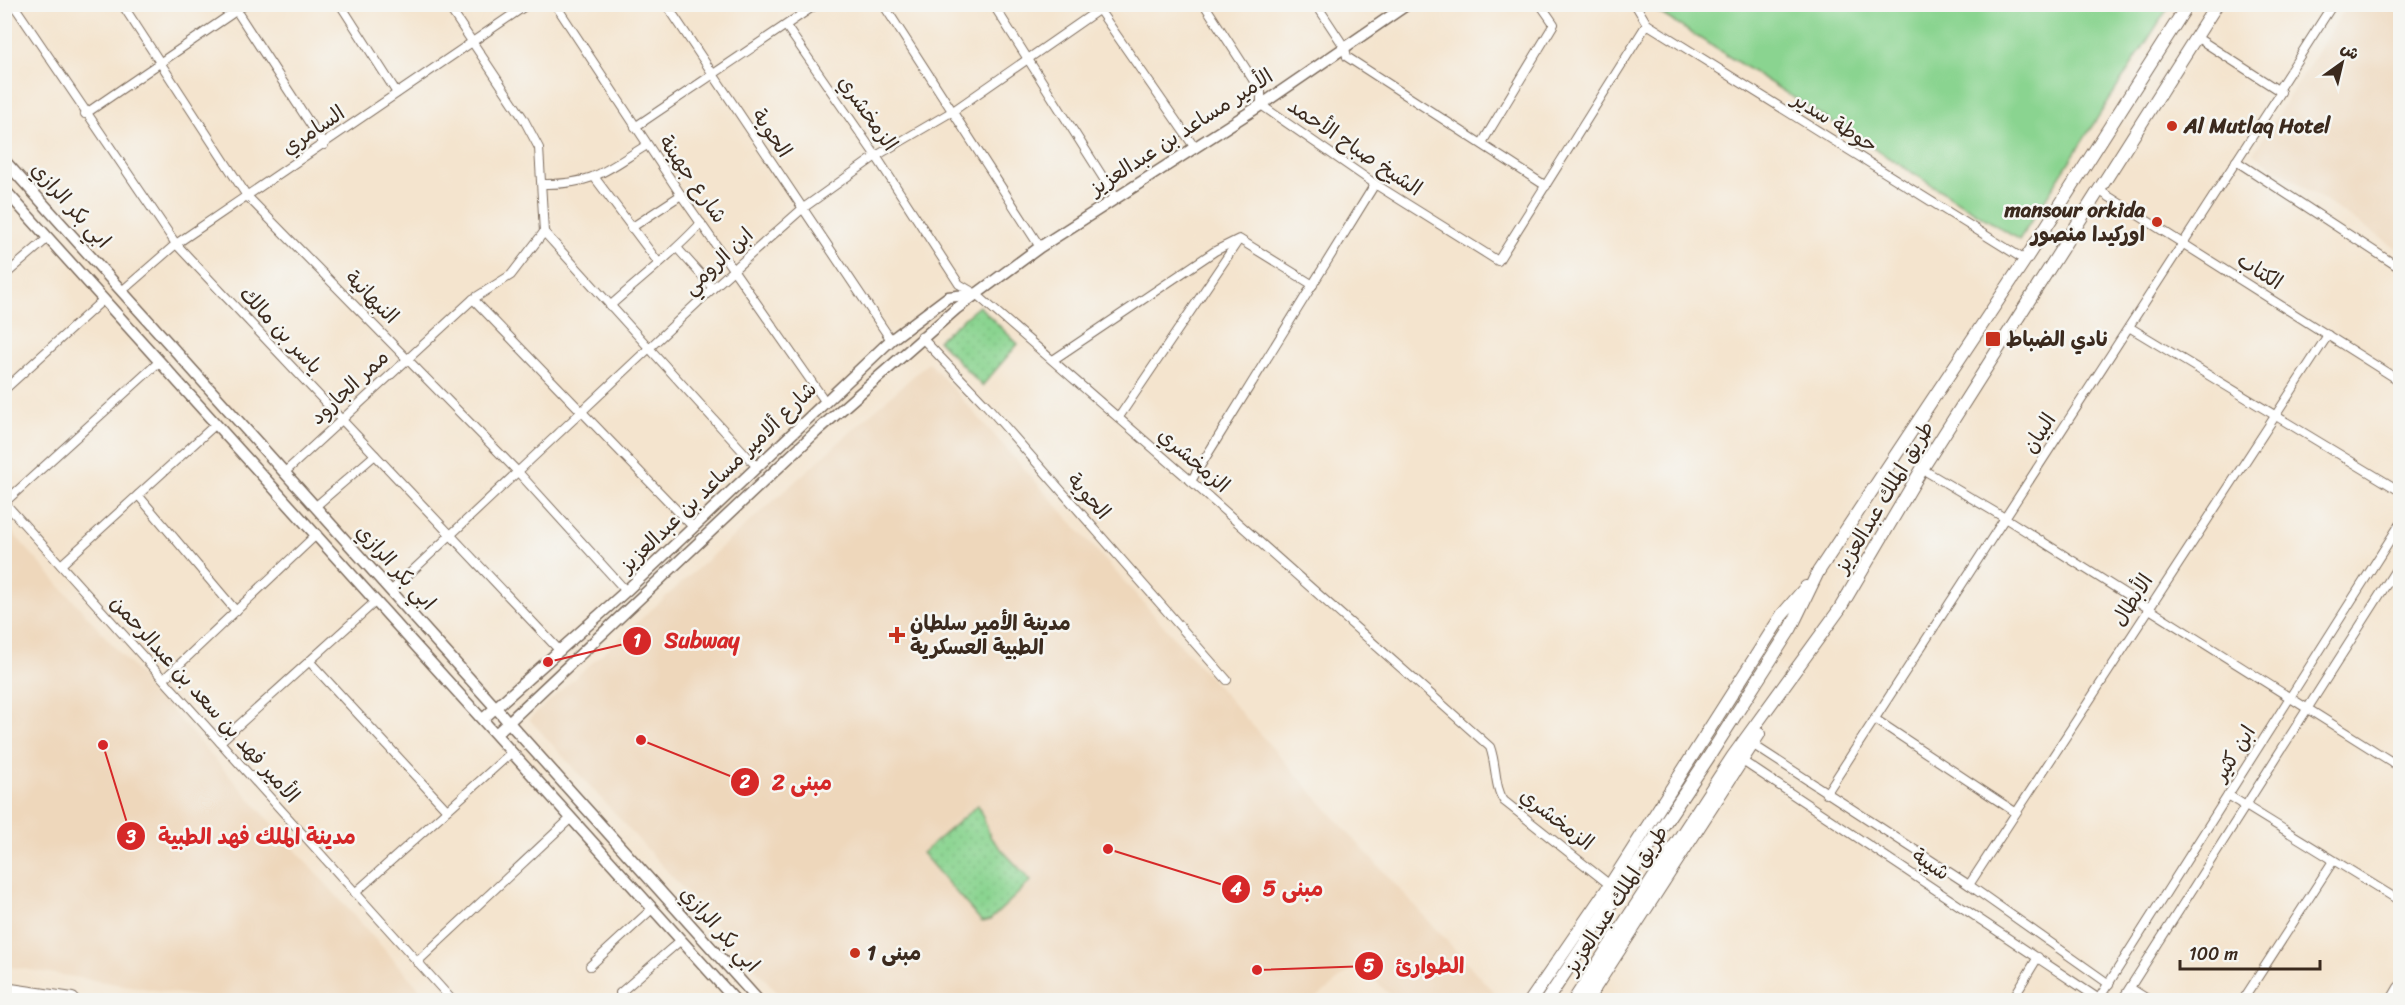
<svg xmlns="http://www.w3.org/2000/svg" width="2405" height="1005" font-family="Sriracha,'Playpen Sans Arabic',sans-serif">
  <style>
    .built { fill: #eed7bb }
    .green { fill: url(#green-dots); stroke: #627f57; stroke-width: 1.5 }
    .pitch { fill: #8ad490; stroke: #627f57; stroke-width: 1.5 }
    .lines { fill: none; stroke-linecap: round; stroke-linejoin: round }
    .minor-casing { stroke: #7c6b5c; stroke-width: 10 }
    .tertiary-casing { stroke: #7c6b5c; stroke-width: 13 }
    .secondary-casing { stroke: #7c6b5c; stroke-width: 14 }
    .primary-casing { stroke: #7c6b5c; stroke-width: 16 }
    .minor { stroke: #fff; stroke-width: 8 }
    .tertiary { stroke: #fff; stroke-width: 10 }
    .secondary { stroke: #fff; stroke-width: 12 }
    .primary { stroke: #fff; stroke-width: 14 }
    .poi-dot { fill: #c8321e; stroke: #f6f6f2; stroke-width: 2 }
    .labels { text-anchor: middle; dominant-baseline: central; stroke-width: 5; stroke-linejoin: round; paint-order: stroke }
    .street-label { font-size: 21px; fill: #3b2a1e; stroke: #f6f6f2 }
    .poi-label { font-size: 21px; font-weight: bold; fill: #3b2a1e; stroke: #f6f6f2; text-anchor: start }
    .leader { fill: none; stroke: #d62828; stroke-width: 2 }
    .callout-dot { fill: #d62828; stroke: #f6f6f2; stroke-width: 2 }
    .mark-label { font-size: 18px; text-anchor: middle; font-weight: bold; fill: #fff }
    .callout-label { font-size: 22px; text-anchor: middle; font-weight: bold; fill: #d62828; stroke: #f6f6f2; stroke-width: 5; stroke-linejoin: round; paint-order: stroke }
  </style>
  <defs>
    <pattern id="green-dots" width="8" height="8" patternUnits="userSpaceOnUse" patternTransform="scale(1.5)"><rect width="8" height="8" fill="#8ad490"/><path d="M2 2h.1M6 6h.1" fill="none" stroke="#78b67c" stroke-width="1.8" stroke-linecap="round"/></pattern>
  </defs>
  <rect width="100%" height="100%" fill="#f6f6f2"/>
  <filter id="ink" filterUnits="userSpaceOnUse"><feTurbulence type="fractalNoise" baseFrequency=".0167" numOctaves="2"/><feDisplacementMap in="SourceGraphic" scale="12" xChannelSelector="R" yChannelSelector="G"/><feConvolveMatrix kernelMatrix="1 2 1 2 8 2 1 2 1" color-interpolation-filters="sRGB"/></filter>
  <filter id="wash" filterUnits="userSpaceOnUse"><feTurbulence type="fractalNoise" baseFrequency=".008" numOctaves="4" result="noise"/><feDisplacementMap in="SourceGraphic" scale="24" xChannelSelector="R" yChannelSelector="G"/><feGaussianBlur stdDeviation="1.35" result="paint"/><feColorMatrix in="noise" values="0 0 0 0 0 0 0 0 0 0 0 0 0 0 0 0 0 1.4 0 .05"/><feComposite in="paint" operator="in"/></filter>
  <g filter="url(#wash)">
    <rect width="100%" height="100%" fill="#f4e4ce"/>
    <g class="built">
      <polygon points="2347,5 2400,5 2400,250 2253,154"/>
      <polygon points="929,362 1350,835 1501,1000 1395,1000 1358,964 1314,1000 784,1000 529,719"/>
      <polygon points="5,524 425,995 429,1000 218,1000 5,966"/>
    </g>
    <g class="green">
      <polygon points="979,306 1018,344 982,386 938,340"/>
      <polygon points="978,805 991,838 1031,881 990,920 982,922 922,853"/>
    </g>
    <polygon class="pitch" points="1647,5 2170,4 2170,5 2019,240"/>
  </g>
  <g filter="url(#ink)">
    <g class="lines">
      <g class="minor-casing">
        <g id="minor">
          <polyline points="13,4 176,244 560,651"/>
          <polyline points="122,4 247,196 519,473 626,591"/>
          <polyline points="232,4 324,145"/>
          <polyline points="340,4 397,93"/>
          <polyline points="447,4 523,118 539,148 544,232"/>
          <polyline points="555,4 681,195 825,401"/>
          <polyline points="666,4 891,340"/>
          <polyline points="883,4 1040,247"/>
          <polyline points="993,4 1116,198"/>
          <polyline points="1095,4 1195,148"/>
          <polyline points="1204,4 1261,92 1261,105 1375,184 1498,261 1647,24"/>
          <polyline points="1316,4 1345,48 1347,57 1546,186"/>
          <polyline points="1635,4 1647,24 2025,260"/>
          <path d="M 786,26 L 876,156 L 959,284 L 976,294 L 1191,481 L 1490,747 C 1497,766 1494,787 1504,801 L 1610,885"/>
          <polyline points="2278,90 2333,4"/>
          <polyline points="85,114 246,4"/>
          <polyline points="635,127 817,4"/>
          <polyline points="1482,143 1554,24 1540,4"/>
          <polyline points="2236,161 2400,268"/>
          <polyline points="595,178 658,262"/>
          <path d="M 543,184 C 594,185 606,170 647,145"/>
          <polyline points="2100,191 2400,381"/>
          <polyline points="631,228 681,195"/>
          <polyline points="544,232 757,467"/>
          <polyline points="678,249 713,288"/>
          <polyline points="4,276 48,238"/>
          <polyline points="122,291 176,244 528,4"/>
          <polyline points="473,299 693,527"/>
          <path d="M 610,306 C 641,278 674,253 701,223"/>
          <polyline points="2129,327 2400,491"/>
          <polyline points="921,337 987,406 1227,680"/>
          <polyline points="1053,360 1215,251 1239,239 1313,285"/>
          <polyline points="4,390 104,299"/>
          <polyline points="1119,417 1238,241"/>
          <polyline points="1922,469 2005,518 2400,767"/>
          <polyline points="285,472 473,299 511,275 544,232"/>
          <polyline points="1191,481 1375,184"/>
          <polyline points="138,495 236,611"/>
          <polyline points="4,502 452,1000"/>
          <polyline points="5,502 160,361"/>
          <polyline points="316,506 375,455"/>
          <polyline points="61,565 216,424"/>
          <polyline points="391,591 713,288 802,209 876,156 953,111 1107,4"/>
          <polyline points="309,661 447,810"/>
          <polyline points="164,679 317,534"/>
          <polyline points="1875,719 2015,812"/>
          <polyline points="220,742 376,601"/>
          <polyline points="1752,744 1969,885 2109,984"/>
          <polyline points="1741,760 2099,999"/>
          <polyline points="2393,763 2400,750"/>
          <polyline points="1826,794 2281,92 2196,37"/>
          <polyline points="2228,795 2400,901"/>
          <polyline points="1969,885 2328,335"/>
          <polyline points="355,893 512,752"/>
          <polyline points="417,962 571,818"/>
          <polyline points="590,966 653,908"/>
          <polyline points="2130,988 2149,1000"/>
          <polyline points="622,1000 620,993 681,940"/>
          <polyline points="2012,1000 2038,957"/>
          <polyline points="2098,1000 2400,524"/>
          <polyline points="2122,1000 2400,563"/>
          <polyline points="2243,1000 2333,861"/>
        </g>
      </g>
      <g class="tertiary-casing">
        <g id="tertiary">
          <polyline points="4,160 758,1000"/>
          <polyline points="4,189 735,1000"/>
          <polyline points="483,719 626,591 891,340 948,297 975,294"/>
          <polyline points="496,734 817,431 956,309 1040,247 1261,105 1408,4"/>
        </g>
      </g>
      <g class="secondary-casing">
        <g id="secondary">
          <polyline points="1531,1000 1610,885 1782,615 1806,587"/>
          <polyline points="1547,1000 1708,758 1791,628 1818,572 2025,260 2188,4"/>
          <polyline points="1574,1000 1733,756 1839,610 1922,469 2217,4"/>
          <polyline points="1587,1000 1759,734"/>
          <polyline points="2393,1000 2400,988"/>
        </g>
      </g>
      <g class="primary-casing">
        <polyline id="primary" points="4,990 72,1000"/>
      </g>
      <use href="#minor" class="minor"/>
      <use href="#tertiary" class="tertiary"/>
      <use href="#secondary" class="secondary"/>
      <use href="#primary" class="primary"/>
    </g>
  </g>
  <g class="poi-dot">
    <circle cx="2172" cy="126" r="6"/>
    <circle cx="2157" cy="222" r="6"/>
    <rect x="1985" y="331" width="16" height="16" rx="3"/>
    <path d="M894 626h6v6h6v6h-6v6h-6v-6h-6v-6h6z"/>
    <circle cx="855" cy="953" r="6"/>
  </g>
  <g class="labels">
    <g class="street-label">
      <text transform="translate(868 113) rotate(55)">الزمخشري</text>
      <text transform="translate(1835 122) rotate(32)">حوطة سدير</text>
      <text transform="translate(313 130) rotate(-34)">السامري</text>
      <text transform="translate(1181 132) rotate(-33)">الأمير مساعد بن عبدالعزيز</text>
      <text transform="translate(772 133) rotate(56)">الحوية</text>
      <text transform="translate(1355 147) rotate(34)">الشيخ صباح الأحمد</text>
      <text transform="translate(693 179) rotate(55)">شارع جهينة</text>
      <text transform="translate(71 205) rotate(48)">ابي بكر الرازي</text>
      <text transform="translate(718 261) rotate(-43)">ابن الرومي</text>
      <text transform="translate(2260 271) rotate(33)">الكتاب</text>
      <text transform="translate(372 297) rotate(45)">النبهانية</text>
      <text transform="translate(281 330) rotate(47)">ياسر بن مالك</text>
      <text transform="translate(349 387) rotate(-43)">ممر الجارود</text>
      <text transform="translate(2039 433) rotate(-57)">البيان</text>
      <text transform="translate(1194 460) rotate(41)">الزمخشري</text>
      <text transform="translate(718 477) rotate(-44)">شارع ألامير مساعد بن عبدالعزيز</text>
      <text transform="translate(1089 496) rotate(49)">الحوية</text>
      <text transform="translate(1884 497) rotate(-59)">طريق الملك عبدالعزيز</text>
      <text transform="translate(396 567) rotate(48)">ابي بكر الرازي</text>
      <text transform="translate(2132 600) rotate(-57)">الأبطال</text>
      <text transform="translate(205 699) rotate(48)">الأمير فهد بن سعد بن عبدالرحمن</text>
      <text transform="translate(2234 753) rotate(-58)">ابن كثير</text>
      <text transform="translate(1557 819) rotate(38)">الزمخشري</text>
      <text transform="translate(1931 864) rotate(33)">شيبة</text>
      <text transform="translate(1616 900) rotate(-57)">طريق الملك عبدالعزيز</text>
      <text transform="translate(720 929) rotate(48)">ابي بكر الرازي</text>
    </g>
    <g class="poi-label">
      <text x="2184" y="126">Al Mutlaq Hotel</text>
      <text x="2145" y="210" text-anchor="end">mansour orkida<tspan x="2145" dy="24">اوركيدا منصور</tspan></text>
      <text x="2006" y="339">نادي الضباط</text>
      <text x="910" y="623">مدينة الأمير سلطان<tspan x="910" dy="24">الطبية العسكرية</tspan></text>
      <text x="867" y="953">مبنى 1</text>
    </g>
  </g>
  <path class="leader" d="M548 662L637 641M641 740L745 782M103 745L131 836M1108 849L1236 889M1257 970L1369 966"/>
  <g class="callout-dot">
    <circle cx="548" cy="662" r="6"/>
    <circle cx="641" cy="740" r="6"/>
    <circle cx="103" cy="745" r="6"/>
    <circle cx="1108" cy="849" r="6"/>
    <circle cx="1257" cy="970" r="6"/>
    <circle cx="637" cy="641" r="15"/>
    <circle cx="745" cy="782" r="15"/>
    <circle cx="131" cy="836" r="15"/>
    <circle cx="1236" cy="889" r="15"/>
    <circle cx="1369" cy="966" r="15"/>
  </g>
  <g class="mark-label">
    <text x="637" y="647">1</text>
    <text x="745" y="788">2</text>
    <text x="131" y="843">3</text>
    <text x="1236" y="895">4</text>
    <text x="1369" y="972">5</text>
  </g>
  <g class="callout-label">
    <text x="702" y="648">Subway</text>
    <text x="802" y="790">مبنى 2</text>
    <text x="257" y="844">مدينة الملك فهد الطبية</text>
    <text x="1293" y="896">مبنى 5</text>
    <text x="1430" y="973">الطوارئ</text>
  </g>
  <rect width="2405" height="1005" fill="none" stroke="#f6f6f2" stroke-width="24"/>
  <g transform="translate(2342 63) rotate(34)" stroke="#f6f6f2" stroke-width="4.5" paint-order="stroke">
  <path d="M0-4.5L10 22L0 15L-10 22Z" fill="#3b2a1e"/>
  <text y="-9" font-size="16" font-weight="bold" text-anchor="middle" fill="#3b2a1e">ش</text>
  </g>
  <path d="M2180 960v9h140v-9" fill="none" stroke="#3b2a1e" stroke-width="3"/>
  <text x="2189" y="960" font-size="18" fill="#3b2a1e" stroke="#f6f6f2" stroke-width="4.5" paint-order="stroke">100 m</text>
</svg>
